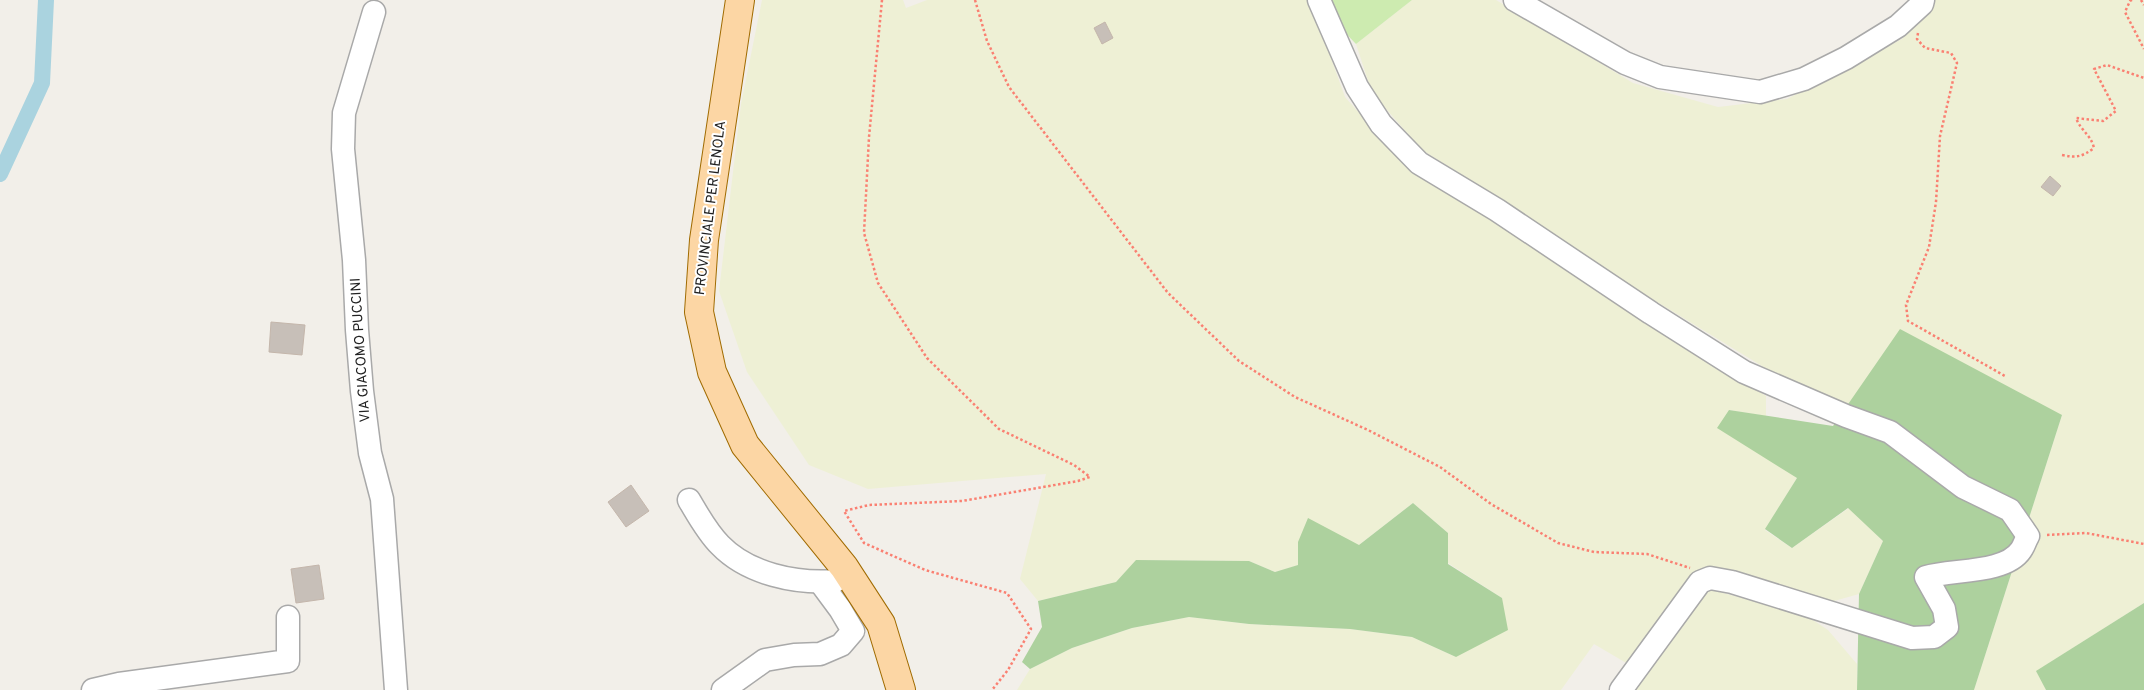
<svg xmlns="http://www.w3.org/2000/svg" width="2144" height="690" font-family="Overpass,sans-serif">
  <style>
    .farmland { fill: #eef0d5 }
    .grass { fill: #cdebb0 }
    .forest { fill: #add19e }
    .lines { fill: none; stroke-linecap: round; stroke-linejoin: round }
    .canal { stroke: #aad3df; stroke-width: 16 }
    .building { fill: #c7bfb8; stroke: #c4b6ab }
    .minor-casing { stroke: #a9a9a9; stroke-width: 25 }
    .major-casing { stroke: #a06b00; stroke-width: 30 }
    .path { stroke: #fa8072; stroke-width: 2.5; stroke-dasharray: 2.5 2.5; stroke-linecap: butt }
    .minor { stroke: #fff; stroke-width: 22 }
    .major { stroke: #fcd6a4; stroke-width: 28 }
    .labels { text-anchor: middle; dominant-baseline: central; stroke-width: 4; stroke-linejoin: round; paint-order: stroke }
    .street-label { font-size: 14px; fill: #222; stroke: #fff }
  </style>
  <rect width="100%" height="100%" fill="#f2efe9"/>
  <g class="farmland">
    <polygon points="762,0 903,0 906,8 927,0 1314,0 1322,33 1345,97 1409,169 1525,239 1645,322 1766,396 1766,416 1729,410 1797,478 1765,530 1792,548 1849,508 1883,541 1859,594 1827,603 1707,566 1628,664 1594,644 1561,690 1017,690 1030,669 1072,648 1132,628 1189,617 1249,624 1350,629 1412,637 1456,657 1502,598 1448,563 1448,533 1413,503 1359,545 1298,542 1299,565 1275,572 1249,561 1137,560 1116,582 1038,601 1020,579 1046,474 868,489 809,465 747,372 719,291 741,104"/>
    <polygon points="1412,0 1496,0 1633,83 1718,107 1787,99 1902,39 1932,0 2144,0 2144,603 2037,671 2046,690 1974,690 2062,415 1848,405 1788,382 1621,280 1501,199 1422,150 1372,93 1356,44"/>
    <polygon points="1709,589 1807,616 1828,630 1857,664 1857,690 1633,690"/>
  </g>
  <polygon class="grass" points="1314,0 1412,0 1356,44"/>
  <g class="forest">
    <polygon points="1900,329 2062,415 1974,690 1857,690 1859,594 1883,541 1848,508 1792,548 1765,529 1797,478 1717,428 1729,410 1833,426"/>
    <polygon points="1413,503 1448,533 1448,564 1502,598 1508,630 1456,657 1412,637 1350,629 1249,624 1189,617 1132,628 1072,648 1030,669 1022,662 1042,627 1038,601 1116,582 1136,560 1249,561 1275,572 1298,565 1298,542 1308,518 1359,545"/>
    <polygon points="2144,603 2144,690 2046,690 2036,671"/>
  </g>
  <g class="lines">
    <polyline class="canal" points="0,174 42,83 46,0"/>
  </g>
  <g class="building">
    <polygon points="1105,22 1113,38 1102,44 1094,28"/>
    <polygon points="2050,176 2061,186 2053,196 2041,187"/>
    <polygon points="271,322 305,325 302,355 269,352"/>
    <polygon points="631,485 649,511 626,527 608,502"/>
    <polygon points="319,565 324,599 296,603 291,569"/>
  </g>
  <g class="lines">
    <g class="minor-casing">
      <g id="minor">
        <path d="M 1319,0 L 1357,87 L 1381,124 L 1419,163 L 1497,210 L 1651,313 L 1744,372 L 1846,416 L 1890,432 L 1963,487 L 2010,510 L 2028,536 C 2025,541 2024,546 2021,550 C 2005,574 1952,569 1926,577 L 1944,609 L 1947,627 L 1934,637 L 1912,638 L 1732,582 L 1710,578 L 1700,582 L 1621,690"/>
        <polyline points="1515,0 1625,63 1660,77 1760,92 1804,79 1846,58 1898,26 1922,4 1923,0"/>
        <polyline points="374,12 344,113 343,149 354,260 357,330 362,391 370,453 382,499 396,690"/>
        <path d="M 689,500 C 698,515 707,532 720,545 C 748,574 796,584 835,581"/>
        <polyline points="93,690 119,684 288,661 288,617"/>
        <polyline points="723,690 765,660 794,655 820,654 841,645 853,631 840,609 820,582"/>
      </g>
    </g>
    <g class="major-casing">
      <polyline id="major" points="740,0 704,240 699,312 712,372 745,445 844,567 881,624 901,690"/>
    </g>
    <g class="path">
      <polyline points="882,0 869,137 864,233 878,283 927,358 999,429 1074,465 1090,477 1078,481 962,501 869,505 844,511 864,543 925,570 1007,593 1031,629 1008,670 992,690"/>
      <polyline points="975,0 987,41 1009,87 1168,293 1239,361 1295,397 1368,430 1440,467 1491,504 1558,543 1594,552 1647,554 1690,568"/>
      <polyline points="2132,0 2130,1 2125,12 2144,49"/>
      <polyline points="2141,0 2144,5"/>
      <polyline points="1918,33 1917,39 1925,48 1951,53 1957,63 1940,136 1936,202 1929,247 1906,305 1908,321 2005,376"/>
      <path d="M 2062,155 C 2076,158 2082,157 2094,148 C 2091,135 2081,131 2076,118 L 2103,121 L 2116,111 L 2094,69 L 2107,65 L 2144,78"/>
      <polyline points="2047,535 2086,533 2144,544"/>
    </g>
    <use href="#minor" class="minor"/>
    <use href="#major" class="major"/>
  </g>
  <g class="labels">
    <g class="street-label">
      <text transform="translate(711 208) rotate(-83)">PROVINCIALE PER LENOLA</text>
      <text transform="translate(361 350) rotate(-94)">VIA GIACOMO PUCCINI</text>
    </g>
  </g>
</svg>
